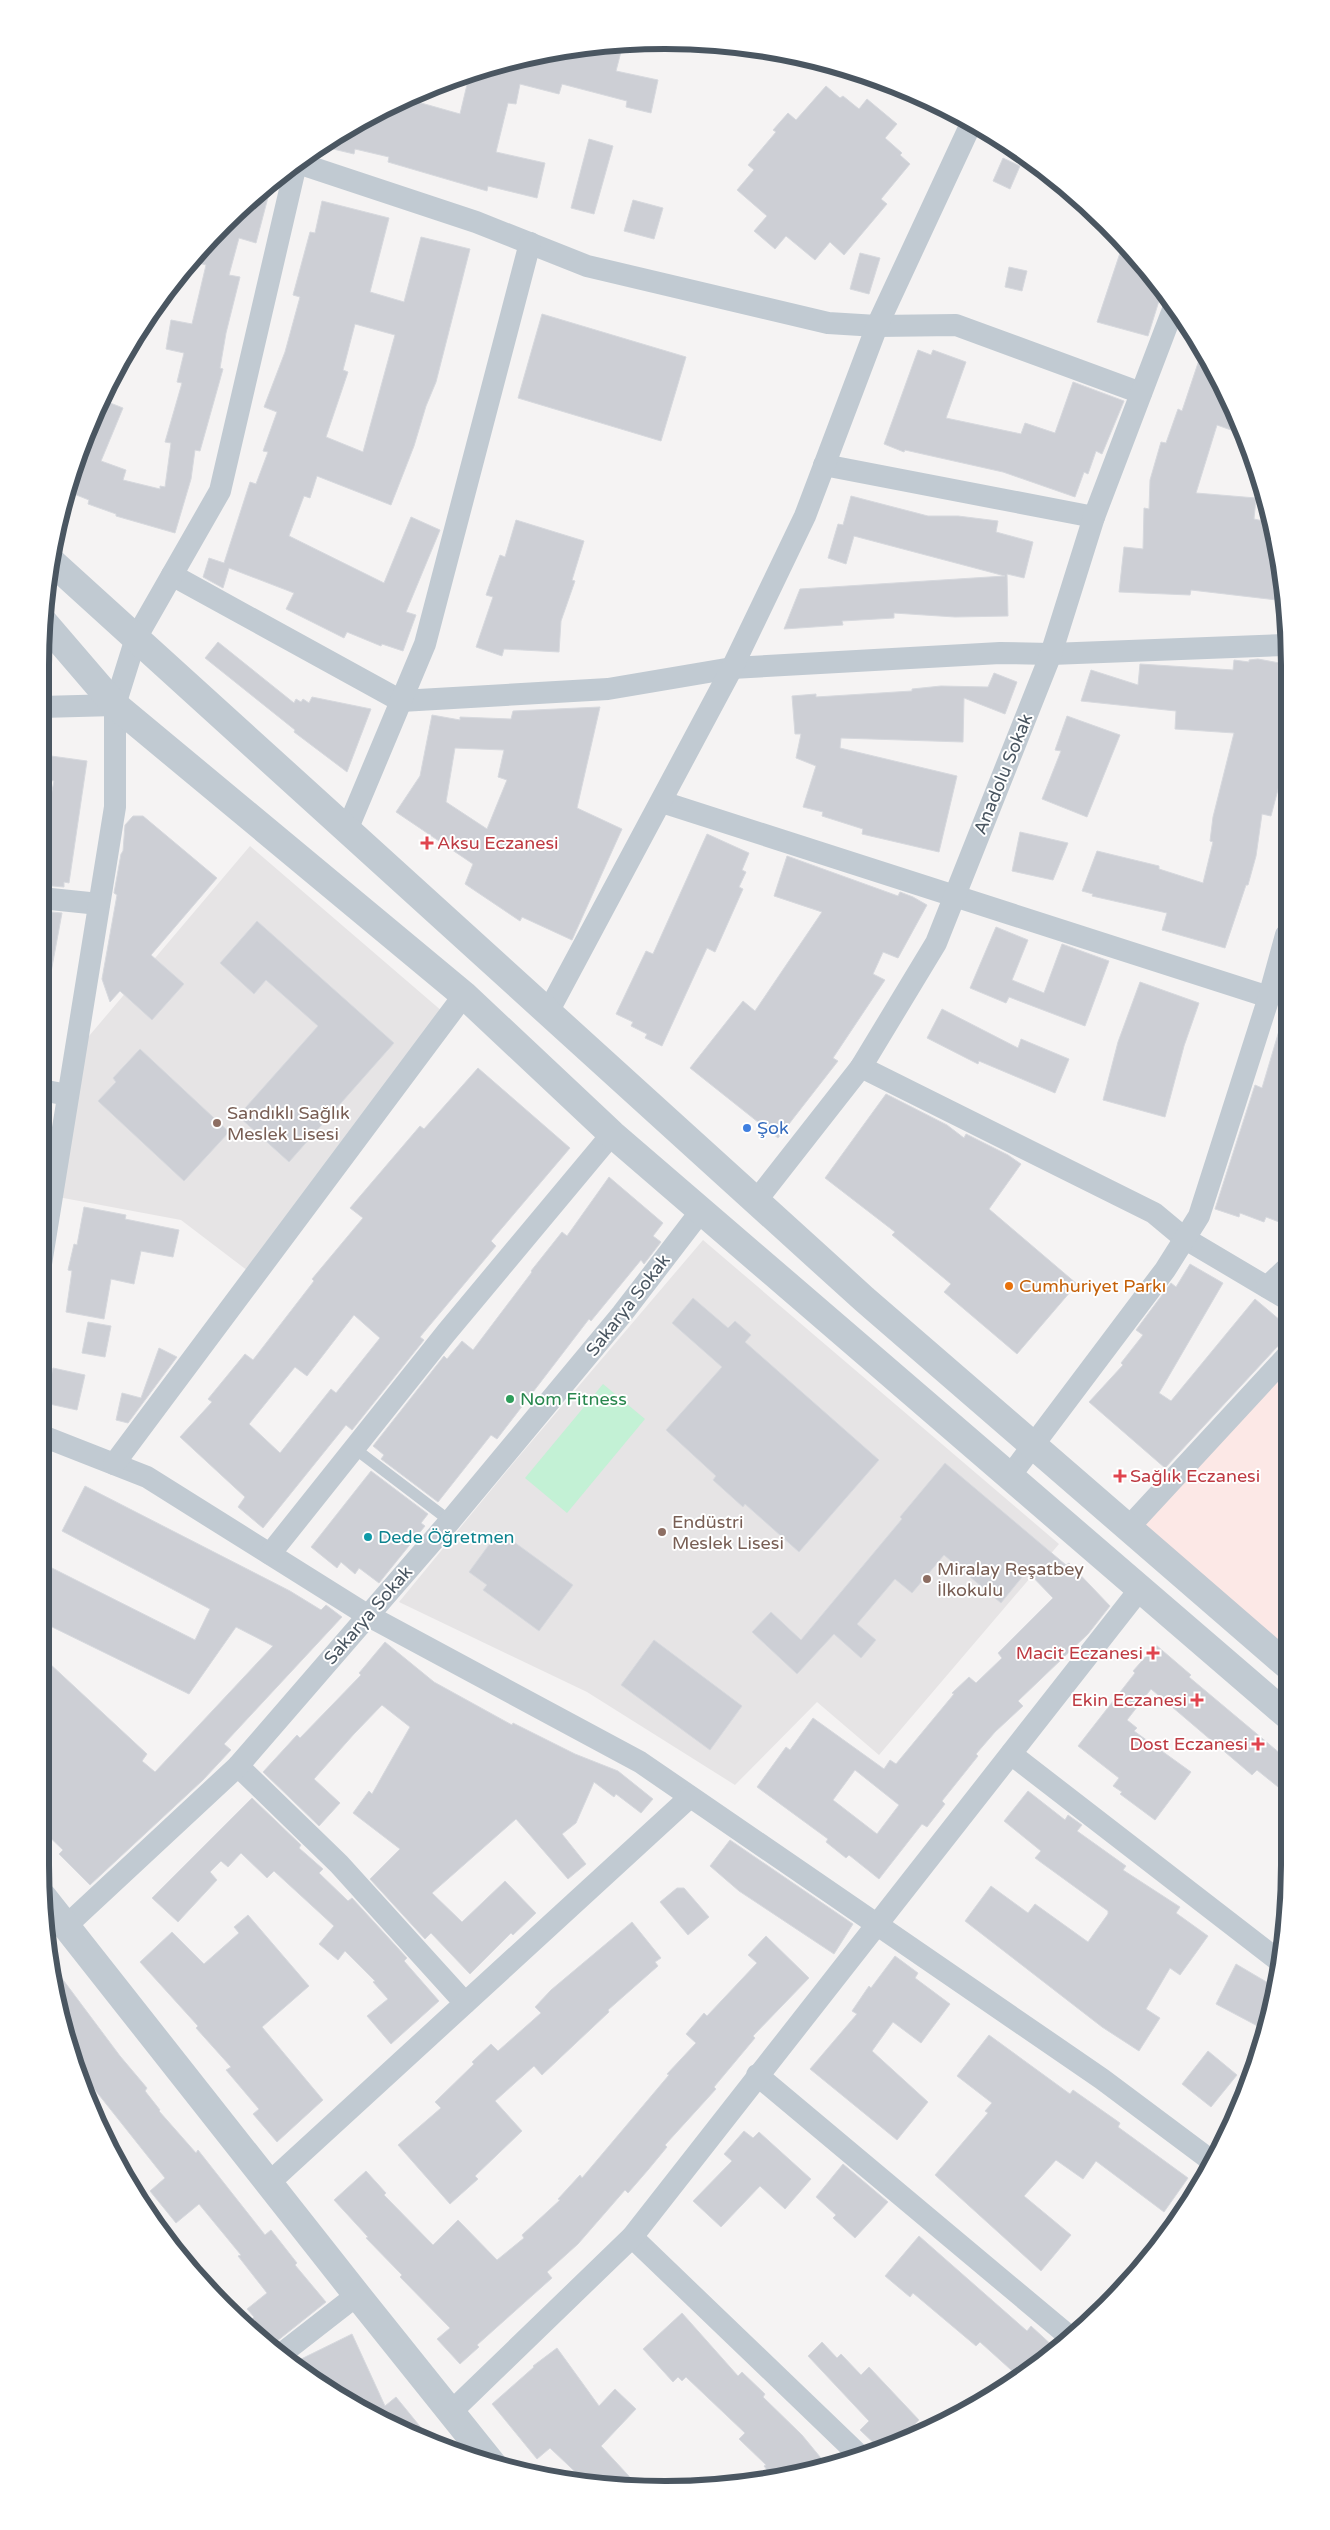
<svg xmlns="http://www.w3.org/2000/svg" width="1330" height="2530" font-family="'Varela Round',sans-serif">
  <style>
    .education { fill: #e6e4e5 }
    .medical { fill: #fce8e6 }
    .green { fill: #c3f1d5 }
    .building { fill: #cdcfd5; stroke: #d7d9de; fill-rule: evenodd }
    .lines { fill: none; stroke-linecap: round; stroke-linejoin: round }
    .service { stroke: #c1cad2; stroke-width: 11 }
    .minor { stroke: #c1cad2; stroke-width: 22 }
    .tertiary { stroke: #c1cad2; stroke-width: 28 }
    .health-dot { fill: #e0444e; stroke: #fff; stroke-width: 2 }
    .education-dot { fill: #8d6e63; stroke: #fff; stroke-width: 2 }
    .shop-dot { fill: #3f7fe0; stroke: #fff; stroke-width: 2 }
    .food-dot { fill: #e8710a; stroke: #fff; stroke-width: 2 }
    .leisure-dot { fill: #2e9e5b; stroke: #fff; stroke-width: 2 }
    .culture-dot { fill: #0f9aa8; stroke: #fff; stroke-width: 2 }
    .labels { text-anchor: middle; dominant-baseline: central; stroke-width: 4; stroke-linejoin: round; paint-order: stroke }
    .street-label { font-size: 18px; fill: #4a5661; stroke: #fff }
    .health-label { font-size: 18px; fill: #be3a42; stroke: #fff; text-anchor: end }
    .education-label { font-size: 18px; fill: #785e54; stroke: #fff; text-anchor: start }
    .shop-label { font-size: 18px; fill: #366cbe; stroke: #fff; text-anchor: start }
    .food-label { font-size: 18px; fill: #c56008; stroke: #fff; text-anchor: start }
    .leisure-label { font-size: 18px; fill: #27864d; stroke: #fff; text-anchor: start }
    .culture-label { font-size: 18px; fill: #0d838f; stroke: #fff; text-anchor: start }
    .rim { fill: none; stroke: #4a5661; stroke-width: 6 }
  </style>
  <rect width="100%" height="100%" fill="#f5f3f3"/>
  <g class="education">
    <polygon points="250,846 450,1018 248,1271 181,1220 58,1197 78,1049"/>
    <polygon points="703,1240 1059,1544 879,1755 817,1702 735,1785 587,1692 399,1602 515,1461"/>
  </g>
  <polygon class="medical" points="1287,1356 1288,1666 1128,1528"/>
  <polygon class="green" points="603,1384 645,1419 567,1513 525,1478"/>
  <g class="building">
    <polygon points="623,44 616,71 658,80 651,113 626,107 627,101 562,84 559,94 520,84 516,104 508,103 496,152 545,163 537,198 488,186 487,191 388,162 389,157 355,149 354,154 329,148 331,139 353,124 407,99 460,114 470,72 584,45"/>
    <polygon points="826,86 840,98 843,96 859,109 867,99 897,124 885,138 902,153 900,155 910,164 881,199 887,204 844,255 830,242 815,260 786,236 775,249 754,231 767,216 737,190 754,170 748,165 776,132 773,130 788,113 796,120"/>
    <polygon points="589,139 613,146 594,214 571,208"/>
    <polygon points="1003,158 1020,166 1010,189 993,181"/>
    <polygon points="272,182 256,243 239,238 229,275 240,277 226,333 220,368 223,369 200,451 195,450 191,479 175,533 116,516 116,514 88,504 89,500 69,492 71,488 68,486 100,399 123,408 101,461 126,470 123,480 160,489 160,486 165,487 171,443 165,442 182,383 177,382 184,353 166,349 171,320 192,324 206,265 191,261 253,195"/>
    <polygon points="633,200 663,208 654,239 624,231"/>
    <path d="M 322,201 L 389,218 L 370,292 L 404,302 L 421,237 L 470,249 L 436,382 L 426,406 L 414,446 L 391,505 L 317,476 L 310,498 L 304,496 L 289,536 L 384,583 L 411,517 L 440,530 L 406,612 L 416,615 L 403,651 L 382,644 L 381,646 L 347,632 L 344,638 L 286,609 L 294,593 L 229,568 L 223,588 L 203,577 L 209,558 L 224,563 L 250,482 L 256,484 L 268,452 L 263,451 L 277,412 L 264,407 L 285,352 L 300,297 L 293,295 L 310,232 L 315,233 ZM 355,324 L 395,335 L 363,452 L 326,437 L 348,372 L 343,370 Z"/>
    <polygon points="1123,244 1163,288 1148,336 1097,322"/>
    <polygon points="860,253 880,258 869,294 850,289"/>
    <polygon points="1009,267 1027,271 1022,291 1005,287"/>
    <polygon points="542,314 686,357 661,441 518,398"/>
    <polygon points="918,350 931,355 933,350 966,362 946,418 1021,434 1025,423 1055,433 1073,382 1124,401 1102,454 1096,451 1088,474 1084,472 1075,497 1003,472 905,450 904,452 884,444"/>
    <polygon points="1201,354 1243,426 1245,435 1217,425 1196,493 1256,498 1254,519 1268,522 1282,574 1277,600 1191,590 1190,595 1119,592 1124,547 1143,549 1144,508 1149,509 1150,480 1161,442 1166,443 1178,409 1182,411"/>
    <polygon points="851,496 928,516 958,516 998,521 996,532 1033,542 1024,578 1007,574 1008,616 955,617 894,613 894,618 842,621 843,625 784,629 800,589 1005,576 854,536 846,564 828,558 838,524 843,525"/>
    <polygon points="516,520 584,541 572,580 575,581 561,621 559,652 504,649 502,656 476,647 493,597 486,595 500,555 505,557"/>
    <polygon points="218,642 294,703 296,699 301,702 303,699 309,703 312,697 371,709 347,772 294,732 295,730 205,658"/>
    <polygon points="1258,659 1285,664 1285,763 1271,816 1262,814 1256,856 1248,885 1246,885 1225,948 1162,930 1167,913 1092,896 1093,894 1082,891 1097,851 1159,866 1159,869 1203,883 1213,842 1210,841 1213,817 1234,733 1175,729 1176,711 1081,701 1091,670 1138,685 1140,664 1233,670 1234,660 1249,662 1249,660"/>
    <polygon points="994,673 1017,682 1005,714 964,698 963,742 841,738 840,748 957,776 939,852 862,834 863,829 822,816 823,812 803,807 816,766 796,758 801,734 795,734 792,696 816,694 816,697 912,691 912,689 941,686 988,687"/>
    <path d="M 600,707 L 577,808 L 622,829 L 572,940 L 522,917 L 520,921 L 465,884 L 473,864 L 396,812 L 420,776 L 432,715 L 460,720 L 460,717 L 511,719 L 513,711 ZM 455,748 L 504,750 L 498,777 L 507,780 L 487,829 L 446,802 Z"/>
    <polygon points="1067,716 1120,735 1087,817 1042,799 1061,751 1055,750"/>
    <polygon points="51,756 87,761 69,883 64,882 64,887 41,885 41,815 47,816 54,781 48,780"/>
    <polygon points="133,816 143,816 217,878 151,955 184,984 152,1020 120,991 110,1002 102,979 117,895 114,893 121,854 123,851 125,825"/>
    <polygon points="1020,832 1068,843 1053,880 1012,871"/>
    <polygon points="707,834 749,853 742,870 746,872 739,887 743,889 715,952 707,948 662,1046 645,1038 647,1034 631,1026 633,1022 616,1014 646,951 653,954"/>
    <polygon points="787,856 898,896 900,892 913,897 927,905 898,958 883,952 873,974 885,980 833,1058 838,1061 778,1138 690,1068 743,1001 755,1011 822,912 774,896"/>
    <polygon points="41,911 62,913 49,983 41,983"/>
    <polygon points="257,921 394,1043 289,1162 238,1116 318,1026 266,980 254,994 220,963"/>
    <polygon points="996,927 1028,940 1012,980 1044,993 1062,944 1109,961 1085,1026 1009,997 1006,1003 970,988"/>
    <polygon points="1140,982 1199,1003 1184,1046 1165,1117 1103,1100 1118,1042"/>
    <polygon points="942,1009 1018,1048 1021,1039 1069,1059 1055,1093 979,1061 978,1064 927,1038"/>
    <polygon points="1281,1024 1286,1025 1287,1225 1266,1217 1264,1222 1240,1213 1239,1217 1215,1209 1255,1085 1262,1088"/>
    <polygon points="140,1049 229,1132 184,1181 98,1101 116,1082 113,1078"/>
    <path d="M 478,1068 L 570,1148 L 491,1241 L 496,1246 L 420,1337 L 424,1340 L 352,1430 L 346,1425 L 263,1528 L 238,1507 L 245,1497 L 180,1437 L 212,1402 L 208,1399 L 245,1354 L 253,1360 L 314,1281 L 312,1279 L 363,1218 L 350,1208 L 420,1126 L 424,1129 ZM 354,1315 L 380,1338 L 336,1393 L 331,1389 L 280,1453 L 249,1424 L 295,1367 L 307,1376 Z"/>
    <polygon points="886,1094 947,1125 964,1138 966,1134 1008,1155 1021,1164 989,1209 1077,1284 1017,1354 944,1292 951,1284 892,1235 895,1232 825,1178"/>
    <polygon points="609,1177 663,1223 653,1236 661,1242 644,1264 641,1260 591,1321 589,1319 497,1439 491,1435 438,1502 381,1459 384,1455 373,1446 444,1356 447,1359 462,1341 473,1350 532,1272 531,1271 562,1232 567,1236"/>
    <polygon points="84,1207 126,1215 125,1219 179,1230 173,1257 141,1251 134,1284 111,1279 104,1319 66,1312 72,1271 68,1270 74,1244 77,1245"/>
    <polygon points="1190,1264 1223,1283 1159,1393 1171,1401 1255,1299 1287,1326 1287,1343 1277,1347 1165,1468 1089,1402 1123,1365 1121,1363 1143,1335 1136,1330 1171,1283 1176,1287"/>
    <polygon points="693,1298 728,1328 735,1321 751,1335 745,1342 879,1460 799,1552 745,1504 743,1507 713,1480 716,1476 666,1430 722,1367 672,1323"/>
    <polygon points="88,1322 111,1326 105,1357 82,1353"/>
    <polygon points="159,1348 177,1357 128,1423 116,1420 122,1393 141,1398"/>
    <polygon points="53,1368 85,1375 77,1410 45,1403"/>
    <path d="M 945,1463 L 1066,1565 L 1069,1563 L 1110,1606 L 1088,1634 L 1018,1701 L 1023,1706 L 995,1732 L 976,1754 L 978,1756 L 942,1801 L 945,1804 L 927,1827 L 922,1824 L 879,1879 L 849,1855 L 846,1858 L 826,1842 L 828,1839 L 757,1787 L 786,1747 L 790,1750 L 813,1718 L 884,1769 L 890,1760 L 896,1764 L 954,1694 L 952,1693 L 969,1677 L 976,1683 L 1002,1658 L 998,1653 L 1053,1598 L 1027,1571 L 1001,1603 L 944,1555 L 912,1593 L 895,1579 L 857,1624 L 876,1640 L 861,1658 L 834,1634 L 797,1674 L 752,1632 L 771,1612 L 801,1640 L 902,1519 L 900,1517 ZM 855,1770 L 899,1805 L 877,1834 L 833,1800 Z"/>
    <polygon points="371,1471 428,1514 421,1523 425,1526 379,1583 359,1568 355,1574 341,1562 337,1568 311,1547"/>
    <polygon points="85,1486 290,1591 321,1610 326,1605 342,1617 224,1744 231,1750 203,1780 90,1885 59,1854 63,1850 40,1828 40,1673 49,1663 147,1754 142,1761 155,1772 273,1646 236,1627 189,1694 40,1621 40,1562 195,1640 210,1609 62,1531"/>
    <polygon points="499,1531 573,1585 539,1631 483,1590 487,1585 469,1572"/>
    <polygon points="654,1640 742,1706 710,1750 621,1685"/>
    <polygon points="385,1642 434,1682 512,1725 513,1723 575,1754 618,1771 653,1799 641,1813 616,1794 614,1797 594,1782 576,1823 562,1834 586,1864 568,1879 516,1819 432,1893 462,1922 505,1881 536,1913 513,1935 511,1933 470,1974 431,1933 425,1939 370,1879 400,1849 353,1813 369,1791 372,1794 410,1727 382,1705 354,1734 314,1779 340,1803 319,1826 263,1772 297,1735 300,1738 361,1675 359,1673"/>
    <polygon points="1156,1645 1191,1675 1189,1677 1288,1760 1288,1795 1257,1770 1252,1775 1151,1689 1127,1720 1137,1728 1134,1731 1191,1772 1155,1820 1120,1794 1122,1792 1113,1786 1119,1778 1078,1746 1135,1673 1133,1671"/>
    <polygon points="1028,1791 1065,1820 1068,1815 1082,1825 1077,1831 1126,1866 1123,1870 1180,1907 1176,1913 1208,1936 1180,1975 1170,1968 1146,2009 1160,2018 1139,2051 1102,2027 965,1921 991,1886 1028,1913 1035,1904 1088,1942 1108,1914 1108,1911 1035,1858 1041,1851 1004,1821"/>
    <polygon points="252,1798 301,1845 299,1848 323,1869 319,1873 348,1901 352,1898 407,1958 404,1961 439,2001 391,2044 367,2016 388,1999 373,1982 375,1981 345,1951 338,1960 319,1944 334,1926 274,1871 267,1878 241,1853 228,1867 221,1861 210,1872 217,1880 178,1922 152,1898"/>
    <polygon points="730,1840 853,1924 834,1954 739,1891 710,1866"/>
    <polygon points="677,1888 684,1888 709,1917 688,1935 660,1902"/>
    <polygon points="248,1915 309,1986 262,2027 323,2100 277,2142 253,2114 259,2109 226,2070 231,2067 196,2028 198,2026 140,1962 172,1932 204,1964 239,1933 234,1927"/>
    <polygon points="632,1922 661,1958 655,1962 658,1966 608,2010 609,2012 542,2075 534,2066 495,2101 522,2131 475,2176 478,2179 450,2204 398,2145 441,2108 435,2102 474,2064 472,2062 491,2044 498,2051 541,2013 535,2007 551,1990"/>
    <polygon points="766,1936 809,1978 753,2036 755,2038 714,2087 716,2089 665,2145 667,2147 648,2170 628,2193 625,2190 578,2244 547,2272 552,2278 477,2345 479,2347 460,2364 437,2339 450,2328 400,2277 402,2275 366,2238 368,2237 334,2200 366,2171 386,2193 384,2195 433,2245 458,2220 497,2260 524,2238 522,2235 560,2200 558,2199 580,2175 582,2178 669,2075 667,2074 696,2043 686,2034 704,2013 707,2016 757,1963 748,1955"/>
    <polygon points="895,1956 918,1973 915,1978 950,2004 921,2043 893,2022 872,2051 928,2102 897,2140 810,2069 857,2014 852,2011 869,1986 871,1988"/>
    <polygon points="49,1961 120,2056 147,2088 145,2091 160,2110 159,2111 196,2153 198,2150 265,2235 271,2230 297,2263 295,2265 326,2302 272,2345 251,2320 254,2317 247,2309 267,2293 238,2256 241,2255 199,2204 176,2223 150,2191 165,2178 72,2061 52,1987"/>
    <polygon points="1236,1964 1275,1987 1267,2031 1216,2004"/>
    <polygon points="989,2035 1070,2094 1073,2090 1120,2123 1118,2127 1188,2178 1164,2212 1096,2161 1083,2179 1056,2160 1024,2196 1071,2235 1041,2271 935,2175 988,2113 985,2111 992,2103 957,2076"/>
    <polygon points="1208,2051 1237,2075 1211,2107 1182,2084"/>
    <polygon points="744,2131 753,2138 759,2132 811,2179 785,2209 760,2186 721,2227 693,2201 732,2161 724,2154"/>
    <polygon points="843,2164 888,2202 855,2238 833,2218 836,2215 816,2197"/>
    <polygon points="919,2236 1027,2331 1031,2326 1056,2349 1020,2378 980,2342 976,2346 913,2293 910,2297 885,2276"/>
    <polygon points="682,2313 738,2376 742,2372 765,2394 763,2397 802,2435 825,2463 816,2471 774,2479 764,2466 766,2465 739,2439 745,2433 686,2377 682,2381 678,2377 673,2382 643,2349"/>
    <polygon points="352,2334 385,2406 396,2397 436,2446 318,2385 291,2364"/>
    <polygon points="822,2342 837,2358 841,2354 861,2375 869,2367 919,2420 897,2442 880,2449 860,2430 869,2421 808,2356"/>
    <polygon points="557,2348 599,2406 615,2389 636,2409 601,2446 640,2488 624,2489 586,2482 550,2448 537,2459 492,2404 534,2367 533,2366"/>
  </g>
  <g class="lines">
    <polyline class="service" points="354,1448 450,1521"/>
    <g class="minor">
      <polyline points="298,163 476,222 587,266 828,323 877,326 956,325 1141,393"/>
      <polyline points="824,465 1094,517"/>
      <polyline points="172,575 401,701 608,689 732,668 1000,653 1051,654 1285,645"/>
      <polyline points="41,707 115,705"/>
      <polyline points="662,802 1269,997"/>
      <polyline points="347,830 425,644 530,243"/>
      <polyline points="41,898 99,904"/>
      <polyline points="548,1012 732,668 805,516 877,326 971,124"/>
      <polyline points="861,1067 1154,1213 1184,1238 1287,1299"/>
      <polyline points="41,1090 68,1095"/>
      <polyline points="756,1201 861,1067 936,943 1051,654 1094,517 1174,307"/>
      <polyline points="41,1264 115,807 115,705 136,638 220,491 296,164"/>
      <polyline points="1267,1287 1287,1268"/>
      <polyline points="40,1435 147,1477 367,1615 640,1762 1102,2079 1213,2162"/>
      <polyline points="114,1464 464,995"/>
      <polyline points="1010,1476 1165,1270 1199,1216 1269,997 1286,935"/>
      <polyline points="1128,1528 1287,1356"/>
      <polyline points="270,1554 446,1333 612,1134"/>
      <polyline points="1011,1754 1279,1961"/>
      <polyline points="238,1766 339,1864 465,2003"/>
      <polyline points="66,1926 238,1766 450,1521 622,1314 701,1211"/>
      <polyline points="757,2075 1070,2337"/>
      <polyline points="270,2182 690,1797"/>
      <polyline points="632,2237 860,2456"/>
      <polyline points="280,2355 357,2295"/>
      <polyline points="451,2412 632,2237 1140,1589"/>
    </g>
    <g class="tertiary">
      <polyline points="52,562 864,1299 1288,1666"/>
      <polyline points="42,620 115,705 464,995 612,1134 1288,1716"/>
      <polyline points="43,1897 357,2295 494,2466"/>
    </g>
  </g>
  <g class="health-dot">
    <path d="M424.5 835.5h5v5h5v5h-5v5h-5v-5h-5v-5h5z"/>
    <path d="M1117.5 1468.5h5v5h5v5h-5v5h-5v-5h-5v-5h5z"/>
    <path d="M1150.5 1645.5h5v5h5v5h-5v5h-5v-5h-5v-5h5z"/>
    <path d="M1194.5 1692.5h5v5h5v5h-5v5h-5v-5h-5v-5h5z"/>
    <path d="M1255.5 1736.5h5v5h5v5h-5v5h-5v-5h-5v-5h5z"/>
  </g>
  <g class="education-dot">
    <circle cx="217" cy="1123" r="5"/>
    <circle cx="662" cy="1532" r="5"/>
    <circle cx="927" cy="1579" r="5"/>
  </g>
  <circle class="shop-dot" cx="747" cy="1128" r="5"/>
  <circle class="food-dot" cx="1009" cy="1286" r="5"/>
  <circle class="leisure-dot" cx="510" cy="1399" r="5"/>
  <circle class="culture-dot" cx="368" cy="1537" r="5"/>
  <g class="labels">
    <g class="street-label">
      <text transform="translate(1003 774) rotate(-68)">Anadolu Sokak</text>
      <text transform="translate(628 1305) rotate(-52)">Sakarya Sokak</text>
      <text transform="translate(368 1615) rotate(-49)">Sakarya Sokak</text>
    </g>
    <g class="health-label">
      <text x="437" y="843" text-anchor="start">Aksu Eczanesi</text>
      <text x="1130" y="1476" text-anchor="start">Sağlık Eczanesi</text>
      <text x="1143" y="1653">Macit Eczanesi</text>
      <text x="1187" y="1700">Ekin Eczanesi</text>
      <text x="1248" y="1744">Dost Eczanesi</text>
    </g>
    <g class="education-label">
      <text x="227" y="1113">Sandıklı Sağlık<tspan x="227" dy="21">Meslek Lisesi</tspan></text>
      <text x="672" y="1522">Endüstri<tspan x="672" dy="21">Meslek Lisesi</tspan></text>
      <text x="937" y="1569">Miralay Reşatbey<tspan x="937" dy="21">İlkokulu</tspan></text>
    </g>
    <g class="shop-label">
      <text x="757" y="1128">Şok</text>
    </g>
    <g class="food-label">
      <text x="1019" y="1286">Cumhuriyet Parkı</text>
    </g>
    <g class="leisure-label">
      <text x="520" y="1399">Nom Fitness</text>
    </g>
    <g class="culture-label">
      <text x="378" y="1537">Dede Öğretmen</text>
    </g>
  </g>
  <path d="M0 0H1330V2530H0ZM665 49H665A616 616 0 0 1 1281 665V1865A616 616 0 0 1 665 2481H665A616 616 0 0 1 49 1865V665A616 616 0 0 1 665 49Z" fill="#fff" fill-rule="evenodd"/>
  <path class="rim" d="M665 49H665A616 616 0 0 1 1281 665V1865A616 616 0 0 1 665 2481H665A616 616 0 0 1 49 1865V665A616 616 0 0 1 665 49Z"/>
</svg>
